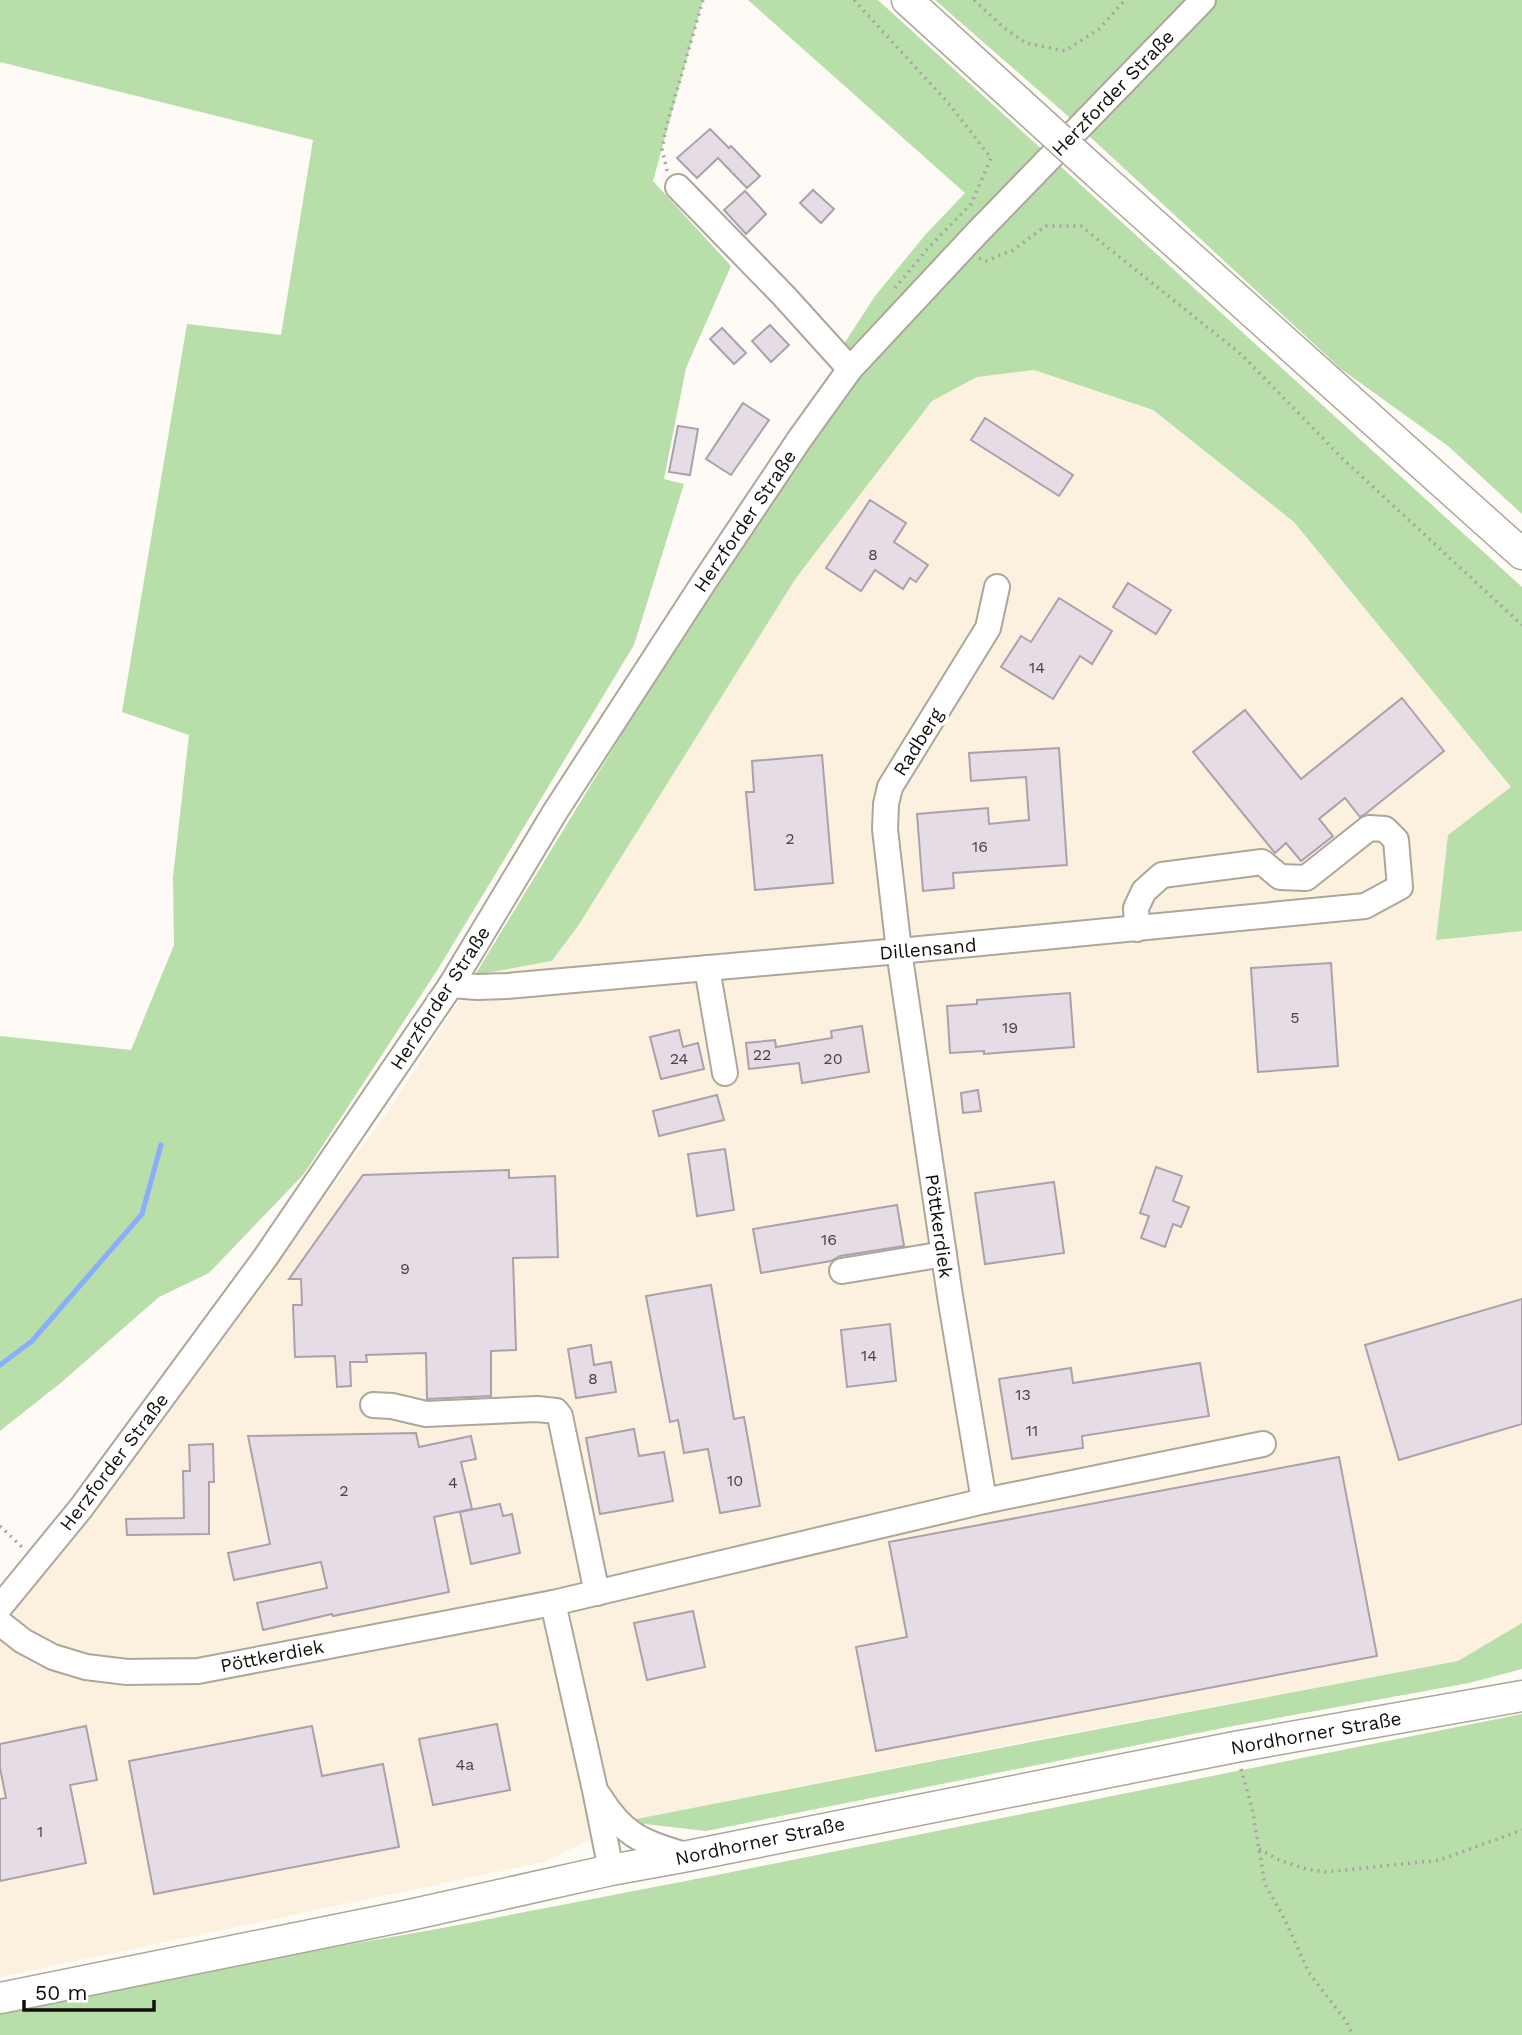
<svg xmlns="http://www.w3.org/2000/svg" width="1522" height="2035" font-family="'Work Sans',sans-serif">
  <style>
    .built { fill: #fcf1df }
    .green { fill: #b8dea9 }
    .lines { fill: none; stroke-linecap: round; stroke-linejoin: round }
    .stream { stroke: #89aefe; stroke-width: 5 }
    .building { fill: #e6dce6; stroke: #aaa1aa; stroke-width: 2 }
    .minor-casing { stroke: #ada69b; stroke-width: 28 }
    .major-casing { stroke: #ada69b; stroke-width: 33 }
    .path { stroke: #a8a5a0; stroke-width: 3.5; stroke-dasharray: 2 5; stroke-linecap: butt }
    .minor { stroke: #fff; stroke-width: 24 }
    .major { stroke: #fff; stroke-width: 30 }
    .major-bridge-casing { stroke: #ada69b; stroke-width: 33; stroke-linecap: butt }
    .major-bridge { stroke: #fff; stroke-width: 30 }
    .labels { text-anchor: middle; dominant-baseline: central; stroke-width: 7; stroke-linejoin: round; paint-order: stroke }
    .number-label { font-size: 16px; fill: #484342 }
    .street-label { font-size: 19px; fill: #13100c; stroke: #fff }
  </style>
  <rect width="100%" height="100%" fill="#fefbf6"/>
  <polygon class="built" points="1034,370 1152,410 1294,522 1512,788 1448,835 1436,940 1522,931 1522,1623 1458,1661 1039,1739 631,1820 544,1862 0,1977 0,1623 93,1510 389,1110 475,975 553,961 578,926 796,578 932,401 977,377"/>
  <g class="green">
    <polygon points="0,0 703,0 653,181 731,266 686,368 664,479 684,484 634,645 438,969 304,1174 209,1273 159,1297 63,1381 0,1431 0,1036 131,1050 174,945 173,877 189,735 122,712 187,324 281,335 313,140 0,62"/>
    <polygon points="748,0 878,0 1522,587 1522,931 1436,940 1448,835 1511,787 1294,522 1153,410 1034,370 977,377 932,401 796,578 578,926 552,961 475,975 801,440 851,369 838,353 875,296 926,234 965,193"/>
    <polygon points="935,0 1522,0 1522,514 1448,446 1341,369 1060,109"/>
    <polygon points="1522,1623 1522,1669 1469,1683 1233,1726 706,1831 645,1824 627,1827 631,1820 1041,1740 1458,1661"/>
    <polygon points="1522,1714 1522,2035 0,2035 0,2009 94,1989 437,1929 722,1874"/>
  </g>
  <g class="lines">
    <polyline class="stream" points="0,1365 32,1341 142,1214 161,1145"/>
  </g>
  <g class="building">
    <polygon points="710,129 729,148 731,146 760,176 747,188 718,158 697,178 677,158"/>
    <polygon points="813,190 834,209 821,223 800,203"/>
    <polygon points="745,191 766,214 746,234 724,210"/>
    <polygon points="770,325 789,345 771,362 752,341"/>
    <polygon points="722,328 746,353 734,364 710,339"/>
    <polygon points="743,403 769,420 731,475 706,459"/>
    <polygon points="985,418 1073,475 1059,496 971,440"/>
    <polygon points="678,426 698,429 690,475 669,472"/>
    <polygon points="870,500 906,523 894,542 928,565 916,582 910,578 903,589 875,570 861,591 826,568"/>
    <polygon points="1128,583 1171,610 1156,634 1113,607"/>
    <polygon points="1059,598 1112,631 1092,664 1080,656 1053,699 1001,667 1021,636 1031,642"/>
    <polygon points="1402,698 1444,751 1364,815 1360,817 1345,798 1319,819 1333,836 1301,861 1286,843 1275,853 1193,752 1245,710 1301,779"/>
    <polygon points="1059,748 1067,865 953,873 954,888 923,891 917,814 988,808 989,824 1029,820 1026,777 971,781 969,753"/>
    <polygon points="822,755 833,883 755,890 746,792 754,792 752,761"/>
    <polygon points="1331,963 1338,1066 1258,1072 1251,968"/>
    <polygon points="1070,993 1074,1047 984,1054 984,1051 950,1053 947,1006 977,1004 977,1000"/>
    <polygon points="862,1026 869,1072 802,1083 799,1063 749,1069 746,1043 775,1040 776,1047 832,1038 831,1031"/>
    <polygon points="679,1030 683,1047 698,1043 704,1069 661,1079 650,1037"/>
    <polygon points="978,1090 981,1111 963,1113 961,1093"/>
    <polygon points="717,1095 724,1120 659,1136 653,1111"/>
    <polygon points="725,1149 734,1210 697,1216 688,1154"/>
    <polygon points="1156,1167 1182,1176 1173,1201 1189,1207 1181,1227 1173,1224 1165,1247 1141,1238 1149,1216 1140,1213"/>
    <polygon points="509,1170 509,1178 555,1176 558,1257 513,1258 516,1350 491,1351 491,1396 427,1399 426,1353 366,1355 367,1362 350,1362 351,1386 337,1387 335,1356 295,1357 293,1305 302,1305 301,1279 289,1279 363,1175"/>
    <polygon points="1054,1182 1064,1253 985,1264 975,1193"/>
    <polygon points="897,1205 904,1246 840,1256 831,1261 761,1273 753,1229"/>
    <polygon points="711,1285 734,1419 744,1417 760,1506 720,1513 708,1449 684,1453 678,1420 670,1422 646,1296"/>
    <polygon points="1522,1299 1522,1424 1399,1460 1365,1345"/>
    <polygon points="890,1324 896,1381 847,1387 841,1330"/>
    <polygon points="591,1345 594,1365 611,1362 616,1392 576,1398 568,1349"/>
    <polygon points="1200,1363 1209,1416 1082,1436 1083,1448 1012,1459 999,1379 1071,1368 1073,1383"/>
    <polygon points="634,1429 639,1456 664,1452 673,1501 600,1514 586,1438"/>
    <polygon points="416,1433 419,1447 471,1436 476,1459 461,1462 472,1509 434,1517 449,1592 333,1616 332,1614 263,1630 257,1603 327,1588 321,1562 234,1580 228,1553 270,1544 248,1436"/>
    <polygon points="213,1444 214,1482 209,1482 209,1534 127,1535 126,1519 184,1518 183,1471 190,1471 189,1445"/>
    <polygon points="1339,1457 1377,1656 876,1751 856,1647 907,1637 889,1542"/>
    <polygon points="500,1504 503,1516 512,1514 520,1553 471,1564 460,1512"/>
    <polygon points="693,1611 705,1667 647,1680 634,1623"/>
    <polygon points="497,1724 510,1790 433,1805 419,1739"/>
    <polygon points="86,1726 97,1780 70,1785 86,1863 0,1881 0,1799 6,1798 0,1768 0,1744"/>
    <polygon points="312,1726 322,1776 383,1764 399,1847 154,1894 129,1761"/>
  </g>
  <g class="lines">
    <g class="minor-casing">
      <g id="minor">
        <polyline points="678,187 784,296 850,369"/>
        <polyline points="707,968 725,1073"/>
        <polyline points="451,985 477,987 507,986 899,951 1365,906 1400,887 1396,840 1385,829 1369,828 1306,878 1280,877 1262,862 1162,875 1144,891 1136,908 1137,929"/>
        <polyline points="842,1271 944,1254"/>
        <polyline points="373,1405 392,1406 426,1414 537,1409 556,1411 560,1416 597,1593"/>
        <polyline points="984,1501 1263,1444"/>
        <polyline points="553,1603 595,1790 611,1870"/>
        <polyline points="0,1607 81,1508 265,1258 451,985 555,812 704,582 799,440 850,369 976,234 1203,0"/>
        <polyline points="0,1623 23,1641 53,1657 86,1667 127,1672 198,1671 553,1603 984,1501 950,1296 899,951 885,829 886,804 890,787 988,628 997,587"/>
        <path d="M 599,1796 C 625,1838 644,1842 688,1856"/>
      </g>
    </g>
    <g class="major-casing">
      <g id="major">
        <polyline points="907,0 1020,103"/>
        <polyline points="1097,173 1522,554"/>
        <polyline points="0,1998 405,1916 611,1870 688,1856 1235,1747 1522,1696"/>
      </g>
    </g>
    <g class="path">
      <polyline points="854,0 950,105 991,158 971,204 929,247 895,288"/>
      <polyline points="974,0 1003,27 1026,43 1065,51 1099,29 1125,0"/>
      <polyline points="667,171 662,149 666,128 703,0"/>
      <polyline points="979,258 986,261 1013,250 1046,226 1081,226 1242,355 1343,459 1522,625"/>
      <polyline points="0,1526 23,1548"/>
      <polyline points="1241,1769 1252,1808 1265,1884 1285,1920 1309,1973 1346,2021 1353,2035"/>
      <polyline points="1259,1849 1279,1860 1306,1869 1327,1872 1440,1860 1522,1830"/>
    </g>
    <use href="#minor" class="minor"/>
    <use href="#major" class="major"/>
    <g class="major-bridge-casing">
      <polyline id="major-bridge" points="1020,103 1097,173"/>
    </g>
    <use href="#major-bridge" class="major-bridge"/>
  </g>
  <g class="labels">
    <g class="number-label">
      <text x="873" y="554">8</text>
      <text x="1037" y="667">14</text>
      <text x="790" y="838">2</text>
      <text x="980" y="846">16</text>
      <text x="1295" y="1017">5</text>
      <text x="1010" y="1027">19</text>
      <text x="762" y="1054">22</text>
      <text x="679" y="1058">24</text>
      <text x="833" y="1058">20</text>
      <text x="829" y="1239">16</text>
      <text x="405" y="1268">9</text>
      <text x="869" y="1355">14</text>
      <text x="593" y="1378">8</text>
      <text x="1023" y="1394">13</text>
      <text x="1032" y="1430">11</text>
      <text x="735" y="1480">10</text>
      <text x="453" y="1482">4</text>
      <text x="344" y="1490">2</text>
      <text x="465" y="1764">4a</text>
      <text x="40" y="1831">1</text>
    </g>
    <g class="street-label">
      <text transform="translate(1113 93) rotate(-46)">Herzforder Straße</text>
      <text transform="translate(745 521) rotate(-56)">Herzforder Straße</text>
      <text transform="translate(918 742) rotate(-58)">Radberg</text>
      <text transform="translate(928 949) rotate(-5)">Dillensand</text>
      <text transform="translate(440 998) rotate(-57)">Herzforder Straße</text>
      <text transform="translate(939 1226) rotate(82)">Pöttkerdiek</text>
      <text transform="translate(114 1462) rotate(-53)">Herzforder Straße</text>
      <text transform="translate(272 1656) rotate(-11)">Pöttkerdiek</text>
      <text transform="translate(1316 1733) rotate(-10)">Nordhorner Straße</text>
      <text transform="translate(760 1841) rotate(-12)">Nordhorner Straße</text>
    </g>
  </g>
  <path d="M24 2000v10h130v-10" fill="none" stroke="#13100c" stroke-width="3.5"/>
  <text x="35" y="2000" font-size="21" fill="#13100c" stroke="#ffffff" stroke-width="5" paint-order="stroke">50 m</text>
</svg>
